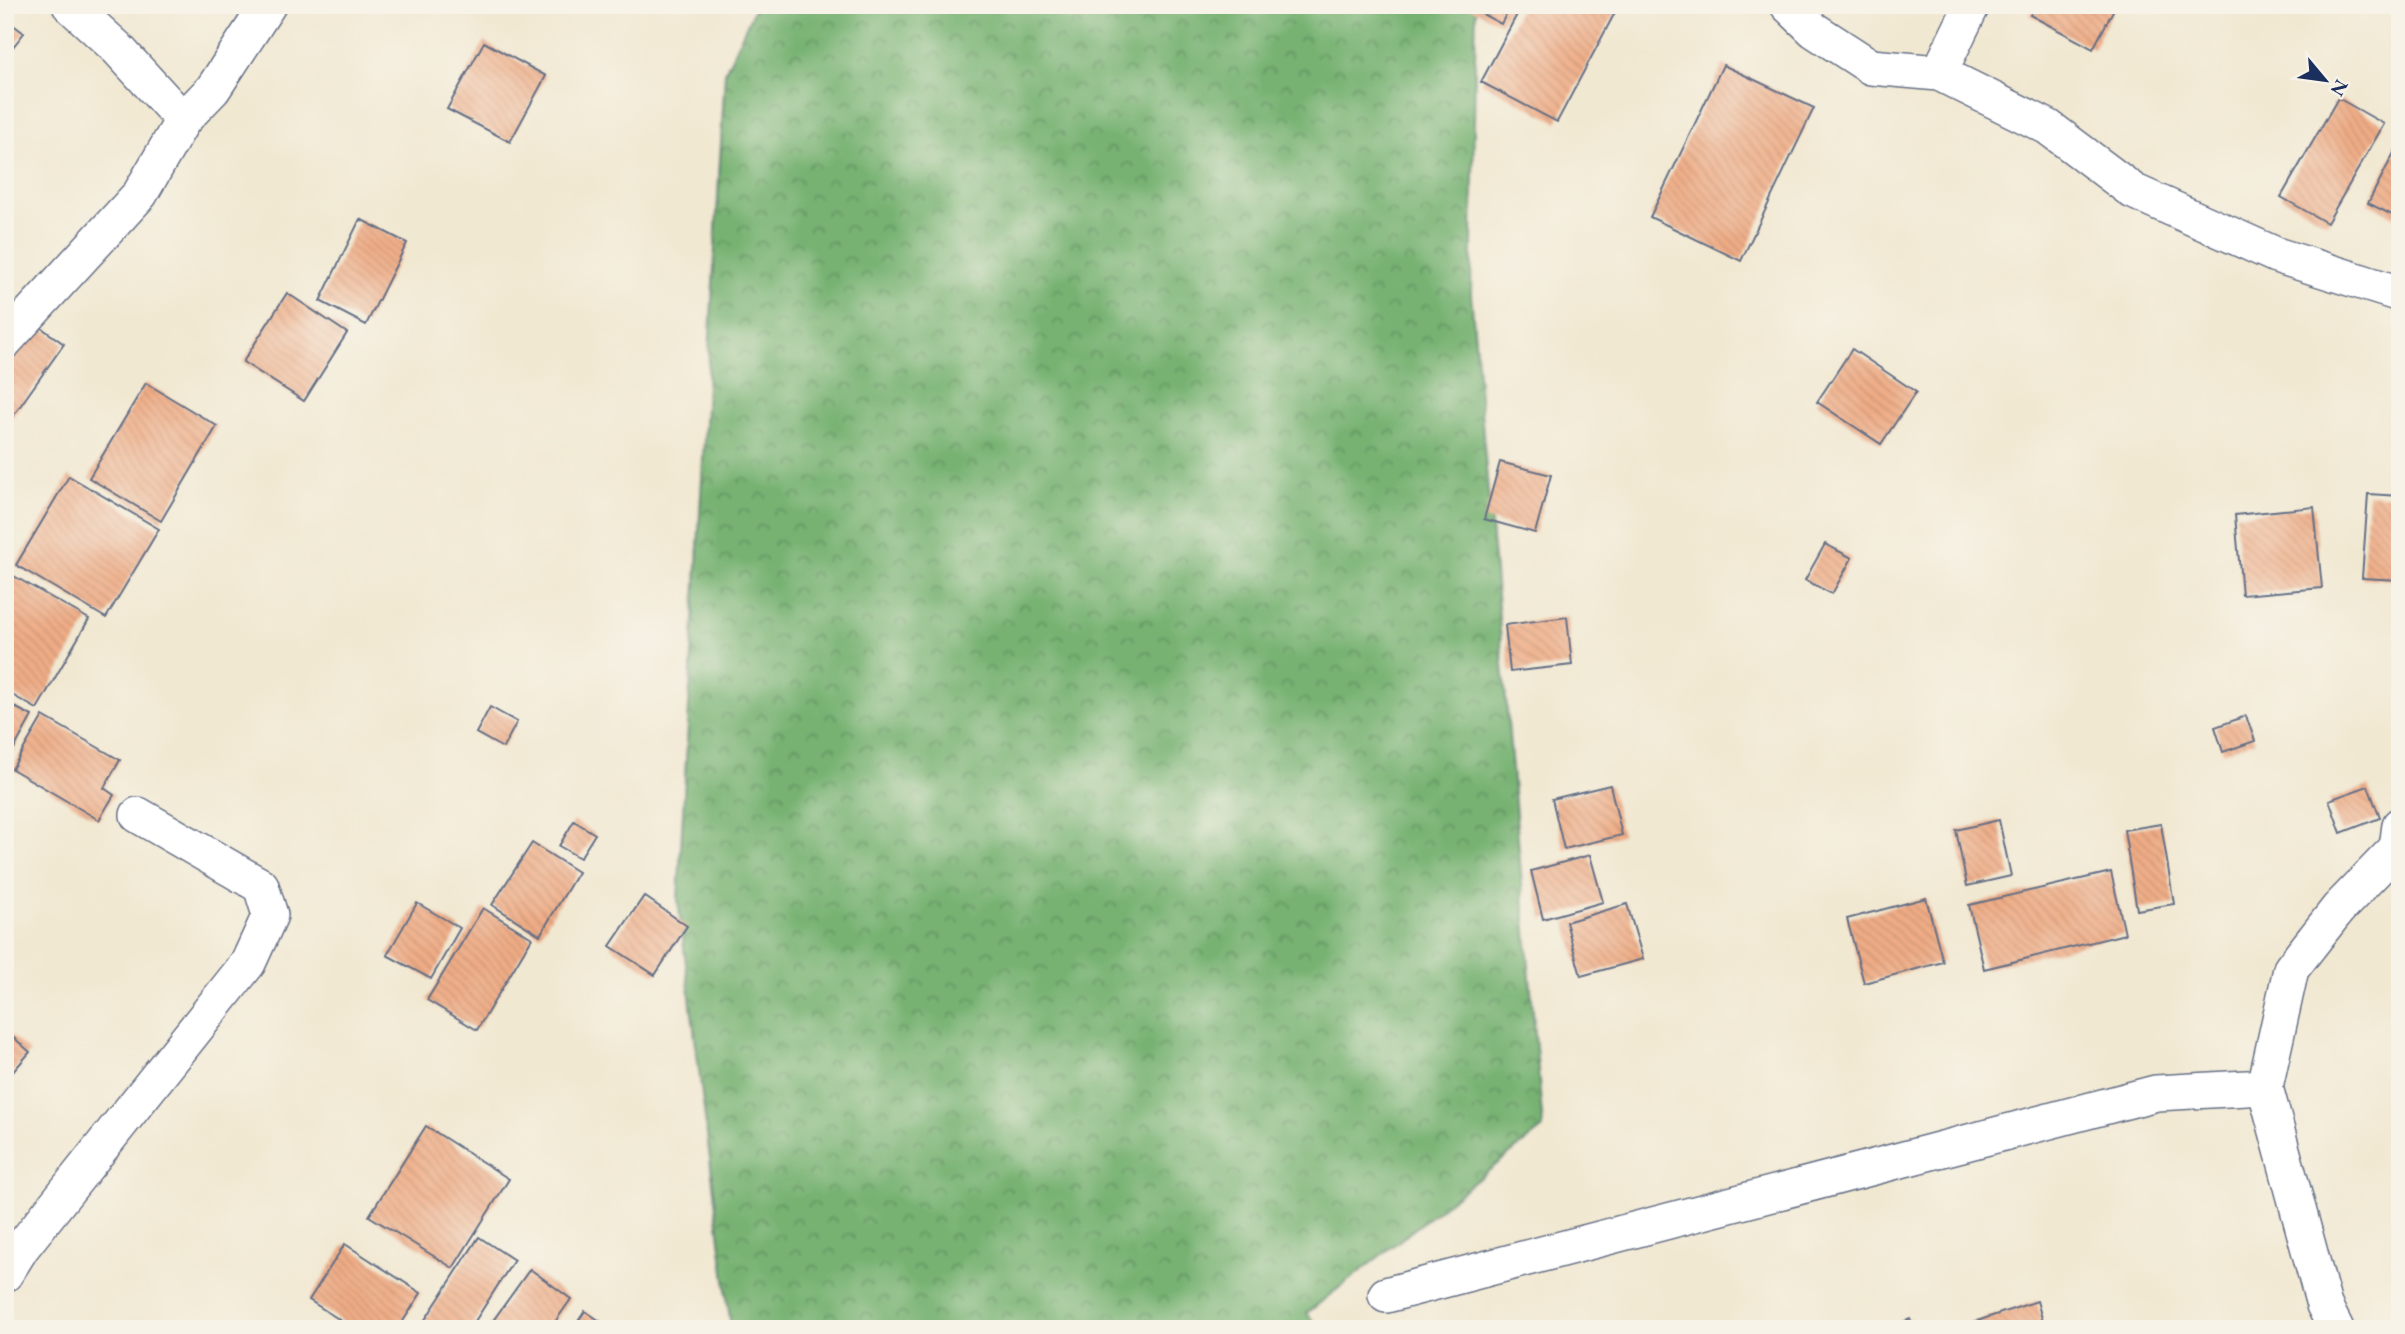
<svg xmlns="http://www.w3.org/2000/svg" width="2405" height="1334" font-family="'EB Garamond',serif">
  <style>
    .forest { fill: url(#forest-crowns); stroke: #497068; stroke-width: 2 }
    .building { fill: url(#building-back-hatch) }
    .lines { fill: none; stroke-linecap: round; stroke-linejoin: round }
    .minor-casing { stroke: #667086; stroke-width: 38 }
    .minor { stroke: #fff; stroke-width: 35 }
  </style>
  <defs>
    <pattern id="forest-crowns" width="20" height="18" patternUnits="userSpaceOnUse" patternTransform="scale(1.75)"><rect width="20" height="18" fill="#77b272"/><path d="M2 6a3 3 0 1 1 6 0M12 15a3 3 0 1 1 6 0" fill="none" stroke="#619161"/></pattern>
    <pattern id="building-back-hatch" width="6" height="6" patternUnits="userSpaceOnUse" patternTransform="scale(1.75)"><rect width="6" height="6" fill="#efac85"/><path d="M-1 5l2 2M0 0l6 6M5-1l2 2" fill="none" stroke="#cc9475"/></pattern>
  </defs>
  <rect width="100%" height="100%" fill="#f7f3e8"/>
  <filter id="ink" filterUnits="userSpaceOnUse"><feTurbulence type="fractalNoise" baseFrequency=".0143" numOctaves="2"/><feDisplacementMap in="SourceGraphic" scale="14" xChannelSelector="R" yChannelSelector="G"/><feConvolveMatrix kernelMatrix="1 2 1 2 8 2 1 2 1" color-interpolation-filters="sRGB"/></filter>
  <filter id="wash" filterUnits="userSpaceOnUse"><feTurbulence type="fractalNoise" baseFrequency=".00686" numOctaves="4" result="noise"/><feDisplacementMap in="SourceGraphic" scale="28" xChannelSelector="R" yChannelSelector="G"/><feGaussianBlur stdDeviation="1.57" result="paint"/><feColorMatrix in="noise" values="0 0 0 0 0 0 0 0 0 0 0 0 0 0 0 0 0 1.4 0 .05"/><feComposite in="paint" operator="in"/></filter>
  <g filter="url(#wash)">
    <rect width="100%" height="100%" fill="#f1e8d1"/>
    <polygon class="forest" points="756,5 1476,5 1471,294 1543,1128 1307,1313 1319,1329 731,1329 678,900 725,72"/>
    <g id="blocks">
      <g class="building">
        <polygon points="1465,5 1511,5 1501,24"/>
        <polygon points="1522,5 1619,5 1557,122 1481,82"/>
        <polygon points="2035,5 2116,5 2093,49 2030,15"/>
        <polygon points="5,19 24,33 5,57"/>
        <polygon points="484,42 546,76 510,142 447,109"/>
        <polygon points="1723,65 1814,108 1741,261 1650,217"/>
        <polygon points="2338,98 2384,124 2327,223 2281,197"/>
        <polygon points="2395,151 2400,154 2400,219 2368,203"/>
        <polygon points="360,219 407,243 366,325 320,301"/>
        <polygon points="287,293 347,333 304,401 243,362"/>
        <polygon points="36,324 64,344 11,419 5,415 5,368"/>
        <polygon points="1852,349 1916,392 1881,444 1817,402"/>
        <polygon points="146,383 217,426 161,521 89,478"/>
        <polygon points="1500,462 1551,475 1535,533 1484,519"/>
        <polygon points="69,476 159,529 106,618 16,565"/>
        <polygon points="2368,494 2400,496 2400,580 2362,578"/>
        <polygon points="2314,507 2322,588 2242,595 2235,515"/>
        <polygon points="1825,544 1852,558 1832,594 1805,580"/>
        <polygon points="5,571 89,619 37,709 5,691"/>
        <polygon points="1567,617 1572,665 1510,672 1505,625"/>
        <polygon points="5,702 32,716 5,765"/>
        <polygon points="490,707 517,722 503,748 476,733"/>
        <polygon points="43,716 120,760 104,788 114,795 99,820 12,769"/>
        <polygon points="2246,716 2255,741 2223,752 2215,727"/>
        <polygon points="1610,785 1622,835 1564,849 1552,799"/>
        <polygon points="2368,786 2380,818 2341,833 2329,800"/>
        <polygon points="1999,820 2011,876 1967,886 1956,830"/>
        <polygon points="574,821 595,834 580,858 559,846"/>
        <polygon points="2161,824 2174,904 2137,910 2124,830"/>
        <polygon points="532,843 578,872 540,935 492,905"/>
        <polygon points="1590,855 1603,902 1543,919 1531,871"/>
        <polygon points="2111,872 2125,934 1984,969 1969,905"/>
        <polygon points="644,896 687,926 655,975 610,946"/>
        <polygon points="1926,898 1943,962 1864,983 1847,919"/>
        <polygon points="417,903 460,928 431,979 387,955"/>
        <polygon points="1627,904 1643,959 1581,976 1566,922"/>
        <polygon points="483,908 532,938 477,1030 427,1000"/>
        <polygon points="5,1030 30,1052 5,1081"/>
        <polygon points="426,1126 509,1179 453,1268 369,1216"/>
        <polygon points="479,1237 514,1260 470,1329 419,1329"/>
        <polygon points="345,1244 421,1293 398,1329 354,1329 309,1300"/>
        <polygon points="530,1269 571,1299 550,1329 487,1329"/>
        <polygon points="2037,1301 2045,1329 1972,1329 1971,1323"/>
        <polygon points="585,1311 612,1329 573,1329"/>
        <polygon points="1910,1319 1914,1329 1886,1329"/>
      </g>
    </g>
  </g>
  <g filter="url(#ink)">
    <use href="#blocks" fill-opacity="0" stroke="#667086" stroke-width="2"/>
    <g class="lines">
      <g class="minor-casing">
        <g id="minor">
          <polyline points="1788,5 1814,30 1871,67 1939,73 2048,127 2133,191 2276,255 2400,294"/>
          <polyline points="1939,73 1972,5"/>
          <polyline points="183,120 213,89 268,5"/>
          <polyline points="5,341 140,194 183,120 117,48 70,5"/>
          <polyline points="5,1274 22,1247 248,963 270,915 261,886 138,815"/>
          <polyline points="1386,1295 2156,1093 2265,1087"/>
          <polyline points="2336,1329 2324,1305 2265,1087 2291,969 2338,909 2397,848 2400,825"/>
        </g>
      </g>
      <use href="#minor" class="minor"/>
    </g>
  </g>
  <rect width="2405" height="1334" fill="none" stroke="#f7f3e8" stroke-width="28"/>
  <g transform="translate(2325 80) rotate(119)" stroke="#f7f3e8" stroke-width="5" paint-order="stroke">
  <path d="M0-5L12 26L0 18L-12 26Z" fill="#1b2f5e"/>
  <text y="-10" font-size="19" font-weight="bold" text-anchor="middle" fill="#1b2f5e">N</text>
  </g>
</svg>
